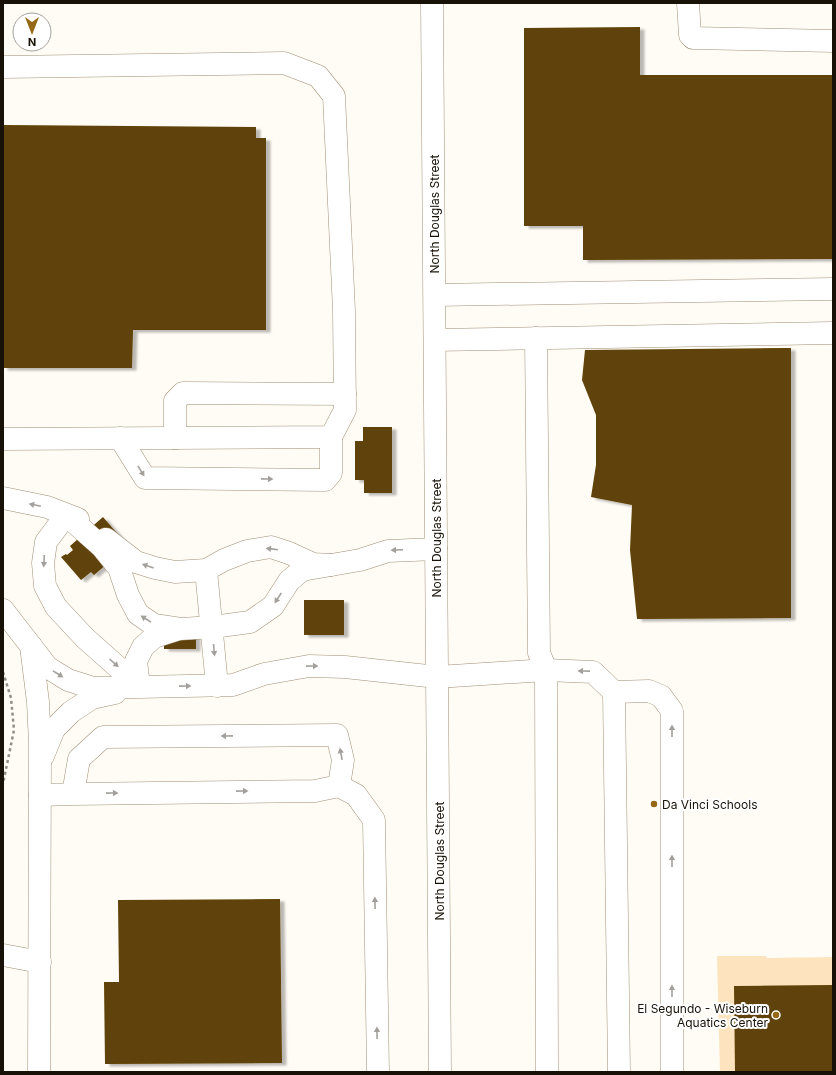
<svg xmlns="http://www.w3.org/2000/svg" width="836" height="1075" font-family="Inter,sans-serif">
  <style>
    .green { fill: #fde4be }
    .building { fill: #604207; filter: url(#shadow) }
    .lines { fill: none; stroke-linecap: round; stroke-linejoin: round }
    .minor-casing { stroke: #a29076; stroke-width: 23 }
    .major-casing { stroke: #a29076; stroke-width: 23 }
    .path { stroke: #938e86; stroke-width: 2.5; stroke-dasharray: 3 3; stroke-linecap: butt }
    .minor { stroke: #fff; stroke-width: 22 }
    .major { stroke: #fff; stroke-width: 22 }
    .oneway { fill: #a3a09c }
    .poi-dot { fill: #946814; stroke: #fff; stroke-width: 1.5 }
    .labels { text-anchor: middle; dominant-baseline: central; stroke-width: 4; stroke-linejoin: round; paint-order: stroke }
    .street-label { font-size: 12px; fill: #181107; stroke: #fff }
    .poi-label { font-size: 12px; fill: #181107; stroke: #fff; text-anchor: start }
  </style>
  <defs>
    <filter id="shadow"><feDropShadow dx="4.5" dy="2.5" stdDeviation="1" flood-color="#0004"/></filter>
  </defs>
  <rect width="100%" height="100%" fill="#fffbf5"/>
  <polygon class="green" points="717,956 766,956 767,958 833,957 833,1072 720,1072"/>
  <g class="building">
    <polygon points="640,27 640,75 833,75 833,259 583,260 583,226 524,226 524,28"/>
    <polygon points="3,125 256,127 256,138 266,138 266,330 133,330 132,368 3,368"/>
    <polygon points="791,348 791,618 637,619 630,550 632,505 591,497 596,465 596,415 582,380 585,350"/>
    <polygon points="363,427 392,427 392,493 364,493 364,480 355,480 355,441 363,441"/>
    <polygon points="103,517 128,546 94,575 91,572 81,580 61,557 66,554 67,555 73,550 70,546"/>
    <rect x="304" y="600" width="40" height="35"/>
    <rect x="164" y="618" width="32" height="31"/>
    <polygon points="280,899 282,1063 105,1064 104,982 119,982 118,900"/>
    <polygon points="833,985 833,1072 735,1072 734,986"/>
  </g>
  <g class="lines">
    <g class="minor-casing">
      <g id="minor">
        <polyline points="688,3 690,35 693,38 833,41"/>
        <polyline points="3,67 284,63 318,76 334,96 344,311 345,410 331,437 3,439"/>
        <polyline points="435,295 833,289"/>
        <polyline points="536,338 539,653 546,670 547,1072"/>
        <polyline points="435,340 833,333"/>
        <polyline points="120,438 145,478 325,480 331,473 331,437"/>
        <polyline points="175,438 175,401 183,393 345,394"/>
        <polyline points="3,498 47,507 78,519"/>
        <polyline points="106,539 136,562 155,568 175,572 206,570 224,560 247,551 271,547 289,553 313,564 331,565 360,560 388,551 436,549"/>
        <polyline points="206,570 217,686"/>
        <polyline points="3,610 31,646 38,702 40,743 39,1072"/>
        <polyline points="31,646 47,667 68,680 93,688 233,685 264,674 309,666 345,667 437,677 546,670 593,672 614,692 619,1072"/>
        <polyline points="139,686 85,638 56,607 45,586 43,563 46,542 66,515 102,547 119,568 128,595 138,614 154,625 181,629 213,627 250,622 273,606 289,581 302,570 331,565"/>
        <polyline points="139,686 136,661 143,647 154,637 179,629"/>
        <polyline points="614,692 649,691 661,696 672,711 672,1072"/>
        <polyline points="43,756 54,729 71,712 92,698 115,693"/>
        <polyline points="339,786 356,795 374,820 378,1072"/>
        <polyline points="40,795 73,794 315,791 339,786 343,760 337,735 103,737 79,759 73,794"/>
        <polyline points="3,955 40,962"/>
      </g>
    </g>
    <g class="major-casing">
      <polyline id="major" points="432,3 440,1072"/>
    </g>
    <polyline class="path" points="3,672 11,698 14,730 3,784"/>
    <use href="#minor" class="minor"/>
    <use href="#major" class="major"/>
  </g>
  <defs><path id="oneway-solid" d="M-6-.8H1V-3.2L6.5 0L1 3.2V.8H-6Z"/></defs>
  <g class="oneway">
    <use href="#oneway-solid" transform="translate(141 471) rotate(58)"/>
    <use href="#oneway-solid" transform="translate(267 479) rotate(1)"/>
    <use href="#oneway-solid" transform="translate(35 505) rotate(-168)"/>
    <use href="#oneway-solid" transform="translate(272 549) rotate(-173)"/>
    <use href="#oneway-solid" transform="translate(397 550) rotate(178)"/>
    <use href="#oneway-solid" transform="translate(44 561) rotate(93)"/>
    <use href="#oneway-solid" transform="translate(148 566) rotate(-161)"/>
    <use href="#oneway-solid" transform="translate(278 598) rotate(123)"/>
    <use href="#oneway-solid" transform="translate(146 619) rotate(-148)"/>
    <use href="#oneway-solid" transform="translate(214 650) rotate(85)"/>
    <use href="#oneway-solid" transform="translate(114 663) rotate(42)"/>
    <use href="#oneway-solid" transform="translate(312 666) rotate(-1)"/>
    <use href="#oneway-solid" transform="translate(584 671) rotate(-179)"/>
    <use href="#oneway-solid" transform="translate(58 674) rotate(32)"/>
    <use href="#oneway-solid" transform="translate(185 686) rotate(-1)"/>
    <use href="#oneway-solid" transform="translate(672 731) rotate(-90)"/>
    <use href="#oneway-solid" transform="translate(227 736) rotate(179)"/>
    <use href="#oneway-solid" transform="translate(341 754) rotate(-101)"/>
    <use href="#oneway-solid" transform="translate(242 791) rotate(-1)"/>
    <use href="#oneway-solid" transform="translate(112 793) rotate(-1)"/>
    <use href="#oneway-solid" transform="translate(672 861) rotate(-90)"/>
    <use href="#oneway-solid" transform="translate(375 903) rotate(-91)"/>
    <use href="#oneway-solid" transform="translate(672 991) rotate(-90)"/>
    <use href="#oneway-solid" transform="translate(377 1033) rotate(-91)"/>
  </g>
  <g class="poi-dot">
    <circle cx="654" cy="804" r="4"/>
    <circle cx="776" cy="1015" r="4"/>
  </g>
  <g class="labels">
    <g class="street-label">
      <text transform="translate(434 214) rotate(-90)">North Douglas Street</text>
      <text transform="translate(436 538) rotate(-90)">North Douglas Street</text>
      <text transform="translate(439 861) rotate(-90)">North Douglas Street</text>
    </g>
    <g class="poi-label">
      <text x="662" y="804">Da Vinci Schools</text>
      <text x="768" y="1008" text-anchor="end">El Segundo - Wiseburn<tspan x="768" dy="14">Aquatics Center</tspan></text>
    </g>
  </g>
  <rect width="836" height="1075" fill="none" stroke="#181107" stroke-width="8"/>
  <g transform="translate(32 32) rotate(180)"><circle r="19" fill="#ffffff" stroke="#a3a09c"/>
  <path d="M0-3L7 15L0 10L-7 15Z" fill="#946814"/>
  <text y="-6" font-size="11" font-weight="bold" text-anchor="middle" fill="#181107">N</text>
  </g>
</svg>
